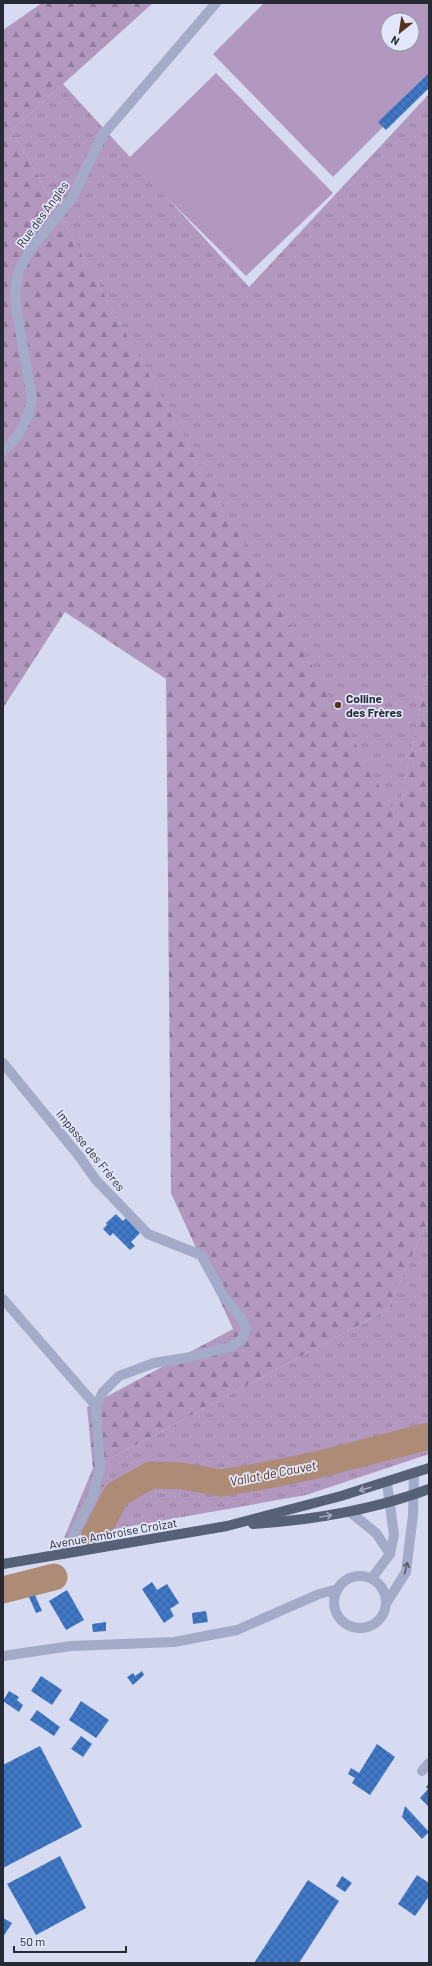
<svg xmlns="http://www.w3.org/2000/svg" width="432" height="1966" font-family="Barlow,sans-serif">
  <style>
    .grass { fill: url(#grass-tufts) }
    .forest { fill: url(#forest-firs) }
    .pitch { fill: #b297bf; fill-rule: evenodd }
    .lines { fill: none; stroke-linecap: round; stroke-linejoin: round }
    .river { stroke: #ae8b76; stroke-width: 27 }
    .building { fill: url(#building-cross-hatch) }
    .minor { stroke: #a3abc8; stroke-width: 10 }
    .major { stroke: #566076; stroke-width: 10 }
    .oneway { stroke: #a4aabe }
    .oneway2 { stroke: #575e6f }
    .poi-dot { fill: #55321b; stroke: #e3e6f9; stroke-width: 1.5 }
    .labels { text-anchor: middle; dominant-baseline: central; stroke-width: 3.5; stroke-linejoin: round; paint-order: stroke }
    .street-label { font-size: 12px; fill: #252a34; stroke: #e3e6f9 }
    .poi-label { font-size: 12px; font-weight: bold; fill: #252a34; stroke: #e3e6f9; text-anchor: start }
    .water-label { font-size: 13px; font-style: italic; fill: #55321b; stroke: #e3e6f9 }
  </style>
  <defs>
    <pattern id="grass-tufts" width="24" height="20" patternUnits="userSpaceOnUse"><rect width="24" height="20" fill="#b297bf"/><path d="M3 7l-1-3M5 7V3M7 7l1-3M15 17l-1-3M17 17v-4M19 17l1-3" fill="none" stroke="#917b9c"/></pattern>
    <pattern id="forest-firs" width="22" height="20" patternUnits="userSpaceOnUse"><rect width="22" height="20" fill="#b297bf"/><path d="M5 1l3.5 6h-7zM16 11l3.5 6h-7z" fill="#917b9c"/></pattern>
    <pattern id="building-cross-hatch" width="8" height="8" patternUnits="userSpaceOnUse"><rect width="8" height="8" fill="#4078c6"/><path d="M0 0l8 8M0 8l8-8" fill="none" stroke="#3563a2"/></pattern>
  </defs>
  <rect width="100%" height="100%" fill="#d7dbf1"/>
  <g class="grass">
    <polygon points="63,84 249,287 429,94 429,664 397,819 12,130"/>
    <polygon points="429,1219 429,1454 306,1495 64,1538 93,1468 387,1310"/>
  </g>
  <polygon class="forest" points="42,3 153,3 12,130 397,818 429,664 429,1219 387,1310 93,1468 87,1407 233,1329 171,1193 166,679 65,612 3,708 3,30"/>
  <g class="pitch">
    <path d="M 264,3 L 429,3 L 429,81 L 333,177 L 213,54 ZM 388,20 L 412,20 L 412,44 L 388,44 Z"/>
    <polygon points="216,73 333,193 246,276 128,159"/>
  </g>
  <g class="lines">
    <g class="river">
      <polyline points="95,1535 117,1494 151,1475 182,1476 221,1483 263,1476 316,1465 429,1436"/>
      <polyline points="3,1590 54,1577"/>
    </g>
  </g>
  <g class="building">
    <polygon points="429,73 429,88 386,130 378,122"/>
    <polygon points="116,1214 123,1221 126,1218 140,1233 131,1242 135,1246 130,1250 113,1233 110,1236 103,1229 107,1225 106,1223"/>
    <polygon points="152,1582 157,1590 167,1584 179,1603 170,1609 174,1616 164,1623 142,1589"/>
    <polygon points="67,1590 84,1620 66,1630 49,1601"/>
    <polygon points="35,1595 42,1611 36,1613 29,1597"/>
    <polygon points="206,1611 208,1622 193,1624 192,1613"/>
    <polygon points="106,1622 106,1631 93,1632 92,1624"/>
    <polygon points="142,1671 144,1675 133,1685 127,1677 133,1673 135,1676"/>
    <polygon points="41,1676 62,1690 52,1705 31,1691"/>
    <polygon points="9,1691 19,1697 17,1700 23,1705 19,1712 3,1701"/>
    <polygon points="81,1701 109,1720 96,1738 69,1720"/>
    <polygon points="37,1710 60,1727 54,1736 30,1720"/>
    <polygon points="81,1736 92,1744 83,1757 71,1749"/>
    <polygon points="377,1744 395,1757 370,1795 352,1783 355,1778 348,1774 351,1768 359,1773"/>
    <polygon points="40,1746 82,1827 3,1868 3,1765"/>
    <polygon points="429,1783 429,1807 420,1798 428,1789 426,1787"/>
    <polygon points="405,1806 429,1832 422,1839 402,1817"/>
    <polygon points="60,1856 86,1908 36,1935 7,1884"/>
    <polygon points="417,1875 429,1883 429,1896 415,1916 398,1904"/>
    <polygon points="342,1876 352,1883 345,1892 336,1886"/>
    <polygon points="308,1880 339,1901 299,1963 254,1963"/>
    <polygon points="3,1918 12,1923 3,1937"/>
  </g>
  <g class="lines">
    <g class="minor">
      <polyline points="3,451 17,437 28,416 32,398 17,313 15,293 18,272 30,250 72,198 102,136 216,3"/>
      <polyline points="3,1063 79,1156 96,1180 148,1234 201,1255 223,1295 242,1320 246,1328 242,1339 232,1346 191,1357 154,1363 119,1376 103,1392 96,1406 100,1467 93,1496 64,1554"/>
      <polyline points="3,1299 96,1406"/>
      <polyline points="350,1512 376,1533 390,1554"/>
      <circle cx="360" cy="1602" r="26"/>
      <polyline points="372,1578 390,1554 394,1535 387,1483"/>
      <polyline points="387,1602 406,1572 413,1515 414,1473"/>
      <polyline points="3,1656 71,1646 174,1642 237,1630 319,1594 338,1589"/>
      <polyline points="422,1771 429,1763"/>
    </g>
    <g class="major">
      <path d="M 253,1524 C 313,1520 373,1510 429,1489"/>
      <polyline points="3,1564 227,1526 341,1496 429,1468"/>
    </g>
  </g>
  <defs><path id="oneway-shaft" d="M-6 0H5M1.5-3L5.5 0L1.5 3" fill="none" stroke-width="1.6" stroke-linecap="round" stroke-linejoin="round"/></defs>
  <g class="oneway">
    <use href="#oneway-shaft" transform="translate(365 1489) rotate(164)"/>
    <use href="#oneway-shaft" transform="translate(326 1516) rotate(-9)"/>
  </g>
  <use class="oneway2" href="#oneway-shaft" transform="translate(406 1568) rotate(-76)"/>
  <circle class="poi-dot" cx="338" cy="705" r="4"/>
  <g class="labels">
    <g class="street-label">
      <text transform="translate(42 214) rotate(-54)">Rue des Angles</text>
      <text transform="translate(91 1150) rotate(51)">Impasse des Frères</text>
      <text transform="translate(113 1533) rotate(-10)">Avenue Ambroise Croizat</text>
    </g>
    <g class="poi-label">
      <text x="346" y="698">Colline<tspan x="346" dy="14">des Frères</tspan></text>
    </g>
    <g class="water-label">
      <text transform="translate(273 1473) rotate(-11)">Vallat de Cauvet</text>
    </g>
  </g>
  <rect width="432" height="1966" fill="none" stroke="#252a34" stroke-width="8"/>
  <g transform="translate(400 32) rotate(210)"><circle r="19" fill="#e3e6f9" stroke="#979baa"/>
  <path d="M0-3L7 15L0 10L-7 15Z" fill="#55321b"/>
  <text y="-6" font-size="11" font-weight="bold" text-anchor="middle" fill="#252a34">N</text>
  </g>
  <path d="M14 1946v6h112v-6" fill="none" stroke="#252a34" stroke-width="2"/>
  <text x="20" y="1946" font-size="12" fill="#252a34" stroke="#e3e6f9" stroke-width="3" paint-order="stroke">50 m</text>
</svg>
